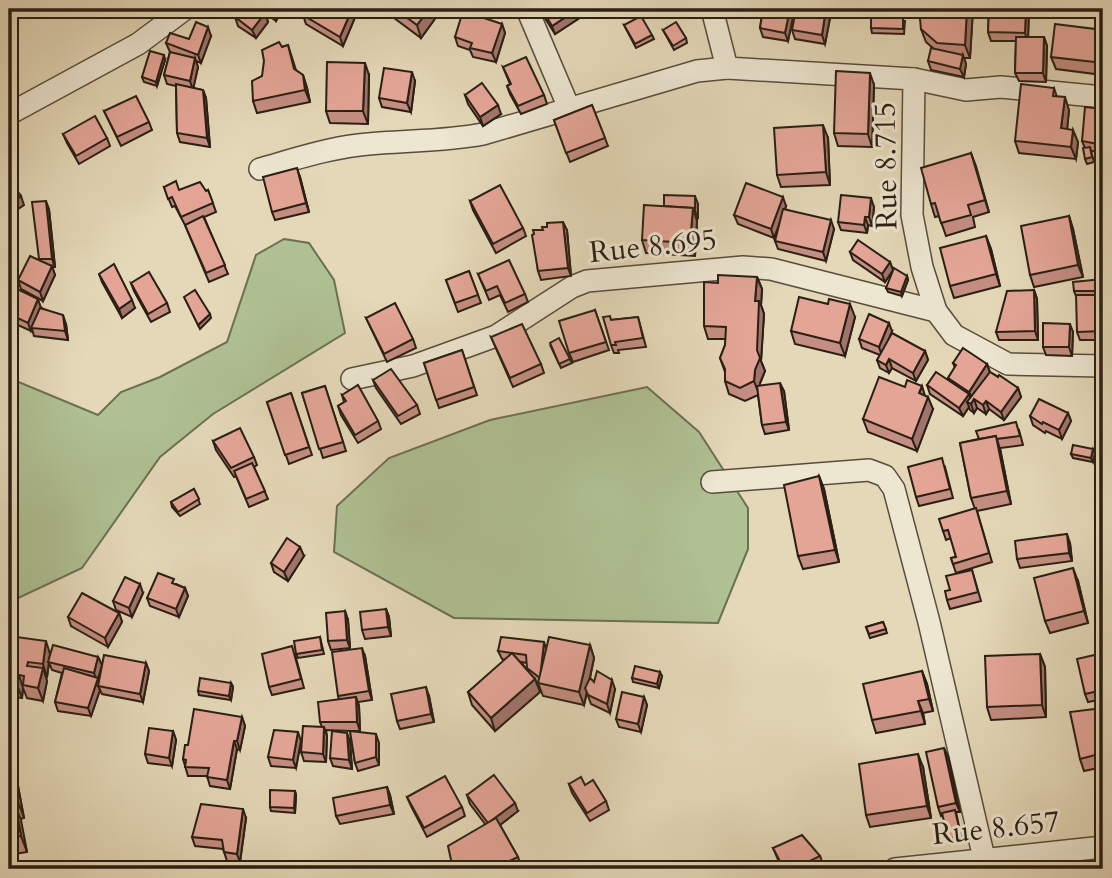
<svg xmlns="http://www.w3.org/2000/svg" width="1112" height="878" font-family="Cardo,serif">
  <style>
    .green { fill: #afc093; stroke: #6c7053; stroke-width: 2 }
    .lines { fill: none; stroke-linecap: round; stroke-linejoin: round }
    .street-casing { stroke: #584d3c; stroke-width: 24 }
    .street { stroke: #ede6d1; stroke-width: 21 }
    .wall { fill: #c48e82; stroke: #2a1f13; stroke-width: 2; fill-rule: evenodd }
    .shaded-wall { fill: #a0746a; stroke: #2a1f13; stroke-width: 2 }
    .building { fill: #e4a597; stroke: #2a1f13; stroke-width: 2 }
    .labels { text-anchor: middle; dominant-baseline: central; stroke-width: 6; stroke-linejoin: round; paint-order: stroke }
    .street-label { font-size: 30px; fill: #2a1f13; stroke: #ede6d1 }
  </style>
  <rect width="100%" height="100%" fill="#e4d8b8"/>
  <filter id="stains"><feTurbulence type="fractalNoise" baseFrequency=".00286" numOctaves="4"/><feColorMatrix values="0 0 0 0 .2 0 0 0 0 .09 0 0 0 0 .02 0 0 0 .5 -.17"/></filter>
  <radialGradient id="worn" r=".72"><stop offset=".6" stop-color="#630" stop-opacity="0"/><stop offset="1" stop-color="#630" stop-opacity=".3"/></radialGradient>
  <g class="green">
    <polygon points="284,239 309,243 334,280 345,333 213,414 160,457 82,568 12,601 9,600 9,378 98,415 121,392 160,377 227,342 256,255"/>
    <polygon points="647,387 699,432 748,508 748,549 718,623 454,618 334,552 337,506 389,458 490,420"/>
  </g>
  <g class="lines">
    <g class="street-casing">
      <g id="street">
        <polyline points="527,9 569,108"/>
        <polyline points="712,9 727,68 914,79 912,215 922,267 936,311 954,335 1008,364 1103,366"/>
        <polyline points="914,79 966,90 1001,87 1103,97"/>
        <polyline points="9,114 138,44 185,9"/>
        <path d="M 260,169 C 292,160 325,149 359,145 C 400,140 442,142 483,134 L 697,71 L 727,68"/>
        <polyline points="352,379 413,366 496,336 572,287 587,281 743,267 771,269 936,311"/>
        <polyline points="712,482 869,470 885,476 894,489 929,622 984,858"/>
        <polyline points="895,869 1103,847"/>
      </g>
    </g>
    <use href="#street" class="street"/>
  </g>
  <g class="wall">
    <polygon points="241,9 280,9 281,12 276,21 265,13 268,22 256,38 238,26 235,17"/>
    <polygon points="287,9 302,9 298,15"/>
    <polygon points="382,9 442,9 421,38"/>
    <polygon points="541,9 542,9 581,17 555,34 543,15"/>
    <polygon points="651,9 690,9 690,13 654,16"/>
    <polygon points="763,9 792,9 794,12 788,41 763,37 760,28"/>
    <polygon points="826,9 830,18 825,44 795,39 792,30"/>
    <polygon points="973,9 970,58 964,58 966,64 964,77 931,70 928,61 934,49 926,42 921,29"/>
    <polygon points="989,9 1029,9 1028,37 1044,37 1047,46 1046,82 1019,81 1015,73 1016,41 991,41 988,32"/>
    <polygon points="303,15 356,15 343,46 306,24"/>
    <polygon points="905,21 904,34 872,33 871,28"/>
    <polygon points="502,24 505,33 496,62 473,57 470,50 458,46 455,37"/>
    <polygon points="624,25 652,35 654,39 636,48"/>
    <polygon points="663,30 686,38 687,43 674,50"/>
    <polygon points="1103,30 1103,75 1056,69 1051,57"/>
    <polygon points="211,36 201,63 196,61 198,67 193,88 203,90 206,98 210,147 180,142 177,133 176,86 167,84 164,75 170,52 166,43"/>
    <polygon points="288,45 296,70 303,75 307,88 310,102 257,113 253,101 262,76 282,47"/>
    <polygon points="165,60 157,86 144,82 142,77"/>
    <polygon points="503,67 544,95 547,104 521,114 510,94 507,86 510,84"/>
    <polygon points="369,75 368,124 330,123 326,111"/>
    <polygon points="415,81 411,112 382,107 379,98"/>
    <polygon points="874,85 872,147 838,146 834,133"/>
    <polygon points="1054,88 1057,97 1069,110 1067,129 1078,142 1076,159 1019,153 1015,141"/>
    <polygon points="465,95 501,114 483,126 468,104"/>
    <polygon points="592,105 608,146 570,162 554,120"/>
    <polygon points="1103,109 1103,161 1100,152 1091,151 1094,162 1087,164 1085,159 1085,148 1082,141"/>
    <polygon points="104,111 149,122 152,130 121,146"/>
    <polygon points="63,134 107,138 110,146 79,164 67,143"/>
    <polygon points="828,138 830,185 781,187 777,175"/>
    <polygon points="971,153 989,212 973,217 975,227 946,236 939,216 935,217 931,204"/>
    <polygon points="300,177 309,212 275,220 272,212"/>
    <polygon points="164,187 179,190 206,191 208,190 216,212 204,217 228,274 209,282 185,225 175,206 172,207"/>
    <polygon points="470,201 523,228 526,236 496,253 473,210"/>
    <polygon points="698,204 695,256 646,253 642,240 664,206"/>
    <polygon points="786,206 785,209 834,229 826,261 778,249 775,241 779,224 774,238 738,224 734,215"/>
    <polygon points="874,207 872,226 868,225 867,233 841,230 838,222"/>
    <polygon points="49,209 55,267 52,267 55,275 43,301 21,289 18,280 39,260"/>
    <polygon points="1069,216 1073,229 1083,277 1034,287 1030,275"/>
    <polygon points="547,227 567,230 571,276 541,280 538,271 534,234"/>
    <polygon points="986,236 991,249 1000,286 954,298 950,286"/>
    <polygon points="850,252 890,262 893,270 885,282 853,260"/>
    <polygon points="469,271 481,303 458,312 446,280"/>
    <polygon points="99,274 135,308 122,318 102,282"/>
    <polygon points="478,274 525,294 528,302 508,312 500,295 489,300"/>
    <polygon points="907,276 908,280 902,296 888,292 886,288"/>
    <polygon points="757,277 762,289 761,305 764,314 761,361 765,371 759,386 784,391 789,430 765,434 762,425 758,395 745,401 729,394 725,381 725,372 720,358 725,345 726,339 708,339 704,326 718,283"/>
    <polygon points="1103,279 1103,340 1080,340 1077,332 1077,299 1074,291"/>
    <polygon points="131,283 167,303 170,312 151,322 134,291"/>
    <polygon points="9,286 66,324 68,340 34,336 32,329 31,331 9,321"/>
    <polygon points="1034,290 1037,299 1038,340 999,340 996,332"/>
    <polygon points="595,310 609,350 573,362 569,353"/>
    <polygon points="638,317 646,347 618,350 619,353 614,353 611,345 611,320"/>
    <polygon points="855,317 845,356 795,344 791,331"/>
    <polygon points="366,318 413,339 416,348 387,362"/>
    <polygon points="892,331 890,335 925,351 928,360 916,381 892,368 889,373 880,368 877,360 880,355 862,348 859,339"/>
    <polygon points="1073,332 1072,356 1046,355 1043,347"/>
    <polygon points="491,337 541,364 544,373 513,387"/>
    <polygon points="551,347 570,359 572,363 561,368"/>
    <polygon points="462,350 477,395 439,408 424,363"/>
    <polygon points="953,363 987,364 990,372 1018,388 1021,397 1004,420 989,409 986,414 977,408 974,413 970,410 969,407 963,416 930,394 927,385 949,381 948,378 955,368"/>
    <polygon points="373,380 417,405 420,414 401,424 376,388"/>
    <polygon points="325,386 346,451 323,458 302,393"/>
    <polygon points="291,393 312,455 289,464 267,402"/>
    <polygon points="342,395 378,421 381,429 358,443 341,415 338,406 344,402"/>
    <polygon points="933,409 917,451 868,432 863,419"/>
    <polygon points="1068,413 1071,421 1062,439 1046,431 1045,433 1033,425 1030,416"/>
    <polygon points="1019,430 1023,445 1000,448 1011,504 977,511 992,562 956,573 951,558 956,557 951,538 946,540 943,531 975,509 971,498 960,443"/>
    <polygon points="213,441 254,457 257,465 254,467 268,499 249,507 236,476 234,477 216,450"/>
    <polygon points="1095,453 1093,462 1073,458 1071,454"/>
    <polygon points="945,467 953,498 919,506 916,497"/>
    <polygon points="819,476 824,489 839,562 803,569 798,556"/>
    <polygon points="194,489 200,504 180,516 172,507 171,502"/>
    <polygon points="1070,543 1072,561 1020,568 1017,559"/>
    <polygon points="304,556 288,581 274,572 271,563"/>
    <polygon points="972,570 981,601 950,609 947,600 950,590"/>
    <polygon points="1078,581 1088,623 1050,633 1045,621"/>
    <polygon points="176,584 185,588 188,596 179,617 150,606 147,598"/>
    <polygon points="143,593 132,617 116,610 113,601"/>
    <polygon points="386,609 389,617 391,636 365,639 362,630"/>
    <polygon points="345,611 348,620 350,648 331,650 328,641"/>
    <polygon points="119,613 122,622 108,647 71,626 68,617"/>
    <polygon points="883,622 887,633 870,638 866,627"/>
    <polygon points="9,636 50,654 98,657 102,665 98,679 99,682 146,663 149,671 143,702 102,694 100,690 91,716 58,711 55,702 62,673 52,670 49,663 47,677 46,677 47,681 43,701 27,698 23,688 22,698 9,696 9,673 10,672 9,671"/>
    <polygon points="320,637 324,654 298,658 296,654"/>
    <path d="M 590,645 L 594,658 L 590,678 L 594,682 L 615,689 L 610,713 L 591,704 L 587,693 L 584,705 L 543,696 L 538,683 L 536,681 L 540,692 L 495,731 L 472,705 L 468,692 L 505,660 L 502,659 L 498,651 ZM 521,662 L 527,663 L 529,672 Z"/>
    <polygon points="1103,653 1103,699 1088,702 1085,694"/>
    <polygon points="295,654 304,688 272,695 269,687"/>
    <polygon points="1040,654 1045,667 1046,717 991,720 987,707"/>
    <polygon points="365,656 372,700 358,702 359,706 360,731 351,731 379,743 379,765 358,771 355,763 350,731 326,730 327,736 326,762 304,761 301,752 322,727 320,722 339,699 338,696"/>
    <polygon points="922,671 927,684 933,711 923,713 925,724 876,733 872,720"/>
    <polygon points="662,676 659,688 633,682 632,678"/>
    <polygon points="231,683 233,687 231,700 199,695 198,691"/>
    <polygon points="429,696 434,722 400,729 397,721"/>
    <polygon points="644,697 647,705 641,732 619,727 616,719"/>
    <polygon points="1103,708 1103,767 1084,771 1080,759"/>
    <polygon points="242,717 245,726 240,750 237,749 230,789 210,786 207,776 188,776 183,759 188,745"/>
    <polygon points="173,731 176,740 172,766 148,763 145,754"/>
    <polygon points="301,741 296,768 271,766 268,757"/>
    <polygon points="350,741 352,769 333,766 330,758"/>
    <polygon points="948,756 960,812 956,812 962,841 950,844 943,815 941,816 938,807"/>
    <polygon points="923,767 931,818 870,827 866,815"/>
    <polygon points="9,770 12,770 18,786 24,818 20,819 27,852 9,855"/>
    <polygon points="569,784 606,801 609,810 590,821 572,793"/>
    <polygon points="387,787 390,795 394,814 340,824 336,816"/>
    <polygon points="295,791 296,795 295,813 271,811 270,807"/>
    <polygon points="467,795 518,811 500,825 518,857 522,869 453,869 485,824 470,804"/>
    <polygon points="407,797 462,807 465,816 427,837 411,806"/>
    <polygon points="246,818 240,862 227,861 223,849 195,846 192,837"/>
    <polygon points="773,848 820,856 823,864 814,869 782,869"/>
  </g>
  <g class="shaded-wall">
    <polygon points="279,9 280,9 281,12 276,21 274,17"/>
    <polygon points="295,9 302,9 298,15"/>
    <polygon points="352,9 354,9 356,15 343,46 340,37"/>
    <polygon points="429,9 442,9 421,38 417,25"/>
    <polygon points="578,9 581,17 555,34 552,26"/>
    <polygon points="790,9 792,9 794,12 788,41 785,33"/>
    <polygon points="826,9 830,18 825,44 822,35"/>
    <polygon points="967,9 973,9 970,58 965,45"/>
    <polygon points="1026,9 1029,9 1028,42 1025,33"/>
    <polygon points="265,13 268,22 256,38 252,30"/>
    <polygon points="502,24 505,33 496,62 492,53"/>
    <polygon points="208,27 211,36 201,63 198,55"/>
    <polygon points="1044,37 1047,46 1046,82 1043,73"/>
    <polygon points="164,55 165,60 157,86 156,82"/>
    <polygon points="963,55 966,64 964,77 960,69"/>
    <polygon points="195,58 198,67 193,90 190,81"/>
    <polygon points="365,63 369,75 368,124 363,111"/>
    <polygon points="412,72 415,81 411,112 407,103"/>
    <polygon points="870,73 874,85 872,147 868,134"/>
    <polygon points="303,75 307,88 310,102 305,90"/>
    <polygon points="203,90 206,98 210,147 207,138"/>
    <polygon points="1065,97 1069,110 1066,141 1061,128"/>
    <polygon points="498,105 501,114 483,126 480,117"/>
    <polygon points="823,125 828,138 830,185 826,172"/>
    <polygon points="1073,130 1078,142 1076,159 1071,147"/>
    <polygon points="971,153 976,166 989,212 985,200"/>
    <polygon points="297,168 300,177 309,212 306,203"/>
    <polygon points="21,196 24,205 9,215 9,205"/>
    <polygon points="695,196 698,204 698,219 695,211"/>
    <polygon points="783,197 786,206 774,238 771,229"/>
    <polygon points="871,198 874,207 872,226 869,217"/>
    <polygon points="46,201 49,209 55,267 52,259"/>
    <polygon points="693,208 697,221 695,256 690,243"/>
    <polygon points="1069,216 1073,229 1083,277 1078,265"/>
    <polygon points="865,217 868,225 867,233 864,225"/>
    <polygon points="831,220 834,229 826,261 823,252"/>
    <polygon points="563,222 567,230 571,276 568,268"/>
    <polygon points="986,236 991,249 1000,286 996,274"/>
    <polygon points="890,262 893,270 885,282 882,274"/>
    <polygon points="52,266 55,275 43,301 40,292"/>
    <polygon points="907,276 908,280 902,296 901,292"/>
    <polygon points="757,277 762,289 761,305 764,314 761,361 765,371 760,383 759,394 754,381 757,350 755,301"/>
    <polygon points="1034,290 1037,299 1038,340 1035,331"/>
    <polygon points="38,299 41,308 31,331 28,323"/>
    <polygon points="132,300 135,308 122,318 119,309"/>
    <polygon points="850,304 855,317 845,356 840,343"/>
    <polygon points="210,314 211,318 200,329 198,325"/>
    <polygon points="63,315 66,324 68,340 65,331"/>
    <polygon points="889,323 892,331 882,356 879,347"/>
    <polygon points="1070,324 1073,332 1072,356 1069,347"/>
    <polygon points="11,330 14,339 10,358 9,341"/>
    <polygon points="925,351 928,360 916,381 913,373"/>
    <polygon points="889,359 892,368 889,373 886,365"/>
    <polygon points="987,364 990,373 973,400 969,392"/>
    <polygon points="780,383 784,391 789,430 786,422"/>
    <polygon points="922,386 926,399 919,393"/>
    <polygon points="1018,388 1021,397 1004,420 1001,412"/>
    <polygon points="969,394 972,403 967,402 969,407 963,416 959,408"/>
    <polygon points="928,397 933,409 917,451 912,439"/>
    <polygon points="974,399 977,408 974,413 971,404"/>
    <polygon points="986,401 989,409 986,414 983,405"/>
    <polygon points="1068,413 1071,421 1062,439 1059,430"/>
    <polygon points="996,436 1000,449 1011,504 1007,491"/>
    <polygon points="1093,449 1095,453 1093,462 1091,458"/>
    <polygon points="819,476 824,489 839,562 835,550"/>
    <polygon points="1067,534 1070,543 1072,561 1069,553"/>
    <polygon points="300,547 304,556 288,581 284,572"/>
    <polygon points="1073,568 1078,581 1088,623 1084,611"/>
    <polygon points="140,584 143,593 132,617 129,608"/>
    <polygon points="185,588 188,596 179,617 176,609"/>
    <polygon points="386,609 389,617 391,636 388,627"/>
    <polygon points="345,611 348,620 350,648 347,640"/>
    <polygon points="119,613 122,622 108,647 105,638"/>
    <polygon points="46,641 50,654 47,677 43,664"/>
    <polygon points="544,642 547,651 540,678"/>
    <polygon points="590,645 594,658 584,705 579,692"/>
    <polygon points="362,648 365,656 372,700 369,691"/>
    <polygon points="1040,654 1045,667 1046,717 1042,705"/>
    <polygon points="98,657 102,665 98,679 101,686 98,686 100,690 91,716 88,708 97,681 94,673"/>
    <polygon points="146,663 149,671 143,702 140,694"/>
    <polygon points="43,668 47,681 43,701 38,688"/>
    <polygon points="922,671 927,684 933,711 929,699"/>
    <polygon points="660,672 662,676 659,688 657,684"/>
    <polygon points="19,675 23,688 22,698 17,685"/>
    <polygon points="535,679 540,692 495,731 491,718"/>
    <polygon points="612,680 615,689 610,713 607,704"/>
    <polygon points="231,683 233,687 231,700 229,696"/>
    <polygon points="426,687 429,696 434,722 431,714"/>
    <polygon points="356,697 359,706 360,731 357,722"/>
    <polygon points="644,697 647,705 641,732 638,724"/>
    <polygon points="918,701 923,713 925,724 921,711"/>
    <polygon points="242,717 245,726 240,750 237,741"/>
    <polygon points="324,727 327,736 326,762 323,754"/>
    <polygon points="173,731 176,740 172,766 169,758"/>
    <polygon points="298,732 301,741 296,768 293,760"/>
    <polygon points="347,733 350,741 352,769 349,760"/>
    <polygon points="376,734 379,743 379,765 376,757"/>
    <polygon points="234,741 237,749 230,789 227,780"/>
    <polygon points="944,748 948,756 960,812 956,803"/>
    <polygon points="918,754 923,767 931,818 927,806"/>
    <polygon points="12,770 18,786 24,818 18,802"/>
    <polygon points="387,787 390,795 394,814 390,805"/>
    <polygon points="295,791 296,795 295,813 294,808"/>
    <polygon points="515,803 518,811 491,832 488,823"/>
    <polygon points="15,804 21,820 27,852 21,836"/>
    <polygon points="243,809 246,818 240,862 237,854"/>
  </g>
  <g class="building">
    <polygon points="241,9 259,9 265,13 252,30 235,17"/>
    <polygon points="263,9 279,9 274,17"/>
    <polygon points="306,9 352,9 340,37 303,15"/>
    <polygon points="395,9 429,9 417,25"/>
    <polygon points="542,9 578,9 552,26"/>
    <polygon points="763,9 790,9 785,33 760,28"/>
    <polygon points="796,9 826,9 822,35 792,30"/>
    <polygon points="919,9 967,9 965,45 937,43 921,29"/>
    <polygon points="989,9 1026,9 1025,33 988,32"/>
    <polygon points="463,11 502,24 492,53 470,48 472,43 455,37"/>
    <polygon points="641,16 652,35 635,44 624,25"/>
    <polygon points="871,16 903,16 903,29 871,28"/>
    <polygon points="196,22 208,27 198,55 166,43 170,33 189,39"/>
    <polygon points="676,22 686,38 673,46 663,30"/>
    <polygon points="1055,24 1103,30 1103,63 1051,57"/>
    <polygon points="1016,37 1044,37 1043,73 1015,73"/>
    <polygon points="279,42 282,47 288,45 294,69 303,75 305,90 253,101 252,81 262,76 264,61 262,50"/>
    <polygon points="931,48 963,55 960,69 928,61"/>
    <polygon points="150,51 164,55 156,82 142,77"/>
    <polygon points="170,52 195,58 190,81 164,75"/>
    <polygon points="526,57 544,95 518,106 507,86 511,84 503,67"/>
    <polygon points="327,62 365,63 363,111 326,111"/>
    <polygon points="384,68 412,72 407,103 379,98"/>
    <polygon points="836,71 870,73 868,134 834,133"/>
    <polygon points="482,83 498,105 480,117 465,95"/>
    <polygon points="176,84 203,90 207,138 177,133"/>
    <polygon points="1021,84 1054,88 1053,96 1065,97 1061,128 1073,130 1071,147 1015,141"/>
    <polygon points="136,96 149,122 117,137 104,111"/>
    <polygon points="592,105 605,138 566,153 554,120"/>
    <polygon points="1085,107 1103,109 1103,145 1082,141"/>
    <polygon points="95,116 107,138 76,156 63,134"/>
    <polygon points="823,125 826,172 777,175 774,128"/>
    <polygon points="1090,147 1092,157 1085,159 1083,148"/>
    <polygon points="1103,148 1103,158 1099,150"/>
    <polygon points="971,153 985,200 968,205 971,215 941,223 935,203 931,204 921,168"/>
    <polygon points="297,168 306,203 272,212 263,177"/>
    <polygon points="9,179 21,196 9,205"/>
    <polygon points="176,181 179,190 200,182 206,191 208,190 213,203 181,217 172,197 168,199 164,187"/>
    <polygon points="746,183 783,197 771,229 734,215"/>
    <polygon points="500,185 523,228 493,244 470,201"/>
    <polygon points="664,195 695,196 695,211 693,208 664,206"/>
    <polygon points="841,195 871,198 869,217 865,217 864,225 838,222"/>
    <polygon points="46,201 52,259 39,259 32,202"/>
    <polygon points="644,205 693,208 690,243 642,240"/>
    <polygon points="783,209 831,220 823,252 775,241"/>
    <polygon points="203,216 225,265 206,273 185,225"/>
    <polygon points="1069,216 1078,265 1030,275 1021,226"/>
    <polygon points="563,222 568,268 538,271 532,235 534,234 533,230 543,230 542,227 547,227 547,223"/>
    <polygon points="986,236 996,274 950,286 940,248"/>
    <polygon points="858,240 890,262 882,274 850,252"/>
    <polygon points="30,256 52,266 40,292 18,280"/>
    <polygon points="509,260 525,294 505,303 497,286 486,291 478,274"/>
    <polygon points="114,264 132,300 119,309 99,274"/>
    <polygon points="894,268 907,276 901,292 886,288"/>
    <polygon points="469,271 478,295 455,303 446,280"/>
    <polygon points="149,272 167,303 148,314 131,283"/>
    <polygon points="718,275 757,277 755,301 759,301 757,350 760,358 755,370 754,381 740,388 725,381 725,369 720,358 725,345 726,327 704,326 704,282 718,283"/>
    <polygon points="1103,279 1103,291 1074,291 1073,282"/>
    <polygon points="9,285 38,299 28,323 9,314"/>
    <polygon points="195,290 210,314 198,325 184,297"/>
    <polygon points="1034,290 1035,331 996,332 1007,291"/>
    <polygon points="1076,295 1103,295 1103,331 1077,332"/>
    <polygon points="799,297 828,304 829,299 850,304 840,343 791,331"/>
    <polygon points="395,303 413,339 384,354 366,318"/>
    <polygon points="40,308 63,315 65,331 31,328"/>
    <polygon points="595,310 606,342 569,353 559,321"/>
    <polygon points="869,314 889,323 879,347 859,339"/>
    <polygon points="610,316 611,320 638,317 643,338 615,342 616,345 611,345 603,317"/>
    <polygon points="1043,323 1070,324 1069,347 1043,347"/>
    <polygon points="522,324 541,364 510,378 491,337"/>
    <polygon points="9,329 11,330 9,341"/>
    <polygon points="892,333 925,351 913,373 889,359 886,365 877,360"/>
    <polygon points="559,338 570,359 559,364 550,343"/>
    <polygon points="963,348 987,364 969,392 948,378 956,365 953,363"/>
    <polygon points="462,350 474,387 436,400 424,363"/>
    <polygon points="391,369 417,405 398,416 373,380"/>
    <polygon points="936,372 969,394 959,408 927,385"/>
    <polygon points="990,372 998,377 999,375 1018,388 1001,412 986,401 983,405 974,399 971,404 967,402"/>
    <polygon points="879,377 905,387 907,380 922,386 919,393 928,397 912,439 863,419"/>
    <polygon points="780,383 786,422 762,425 757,386"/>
    <polygon points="358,385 378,421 355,435 338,406 346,401 342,395"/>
    <polygon points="325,386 343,442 319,449 302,393"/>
    <polygon points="291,393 309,447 285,455 267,402"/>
    <polygon points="1039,399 1068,413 1059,430 1043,422 1042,424 1030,416"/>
    <polygon points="1016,422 1020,436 996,439 996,436 979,439 976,431"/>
    <polygon points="240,428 254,457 231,468 213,441"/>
    <polygon points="996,436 1007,491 971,498 960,443"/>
    <polygon points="1073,445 1093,449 1091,458 1071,454"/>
    <polygon points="942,458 950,489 916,497 908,467"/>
    <polygon points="252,463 265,491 246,499 234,471"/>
    <polygon points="819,476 835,550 798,556 784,485"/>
    <polygon points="194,489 199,499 178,512 171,502"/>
    <polygon points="976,508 989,553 953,564 951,558 956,557 948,530 943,531 939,519"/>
    <polygon points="1067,534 1069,553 1017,559 1015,541"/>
    <polygon points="287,538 300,547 284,572 271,563"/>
    <polygon points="1073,568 1084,611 1045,621 1034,578"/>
    <polygon points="972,570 978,592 947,600 945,591 950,590 946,576"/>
    <polygon points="158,573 174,579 172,583 185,588 176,609 147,598"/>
    <polygon points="125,577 140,584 129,608 113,601"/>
    <polygon points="82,593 119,613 105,638 68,617"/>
    <polygon points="386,609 388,627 362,630 360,612"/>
    <polygon points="345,611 347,640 328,641 326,613"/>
    <polygon points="883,622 886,629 869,634 866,627"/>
    <polygon points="9,636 46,641 43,664 28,662 27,666 43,668 38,688 23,685 24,676 19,675 17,685 9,684 9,673 12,660 9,659"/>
    <polygon points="320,637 322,650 296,654 294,641"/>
    <polygon points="501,637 544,642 540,678 527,668 526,655 498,651"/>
    <polygon points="549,637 590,645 579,692 538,683"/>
    <polygon points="53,645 98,657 94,673 48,662"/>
    <polygon points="292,646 301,679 269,687 262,654"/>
    <polygon points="362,648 369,691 338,696 332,652"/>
    <polygon points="512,653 535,679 491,718 468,692"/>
    <polygon points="1103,653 1103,690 1085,694 1077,659"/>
    <polygon points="1040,654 1042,705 987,707 985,656"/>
    <polygon points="104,655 146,663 140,694 98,686"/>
    <polygon points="635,666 660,672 657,684 632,678"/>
    <polygon points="64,668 98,678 88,708 55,702"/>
    <polygon points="597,671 612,680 607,704 588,695 585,688 590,678 594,682"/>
    <polygon points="922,671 929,699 918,701 921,711 872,720 863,684"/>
    <polygon points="200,678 231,683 229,696 198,691"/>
    <polygon points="426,687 431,714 397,721 391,694"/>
    <polygon points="622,692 644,697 638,724 616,719"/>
    <polygon points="356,697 357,722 320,722 318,702"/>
    <polygon points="1103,708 1103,753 1080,759 1070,712"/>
    <polygon points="194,709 242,717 237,741 234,741 227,780 207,777 209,768 185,767 186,760 183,759 185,745 188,745"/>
    <polygon points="303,726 324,727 323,754 301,752"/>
    <polygon points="149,728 173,731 169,758 145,754"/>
    <polygon points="274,730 298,732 293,760 268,757"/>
    <polygon points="332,731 347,733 349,760 330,758"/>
    <polygon points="350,731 376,734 376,757 355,763"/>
    <polygon points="944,748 956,803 938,807 926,752"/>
    <polygon points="918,754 927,806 866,815 859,764"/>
    <polygon points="9,770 12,770 18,802 9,803"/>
    <polygon points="494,775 515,803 488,823 467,795"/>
    <polygon points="445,776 462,807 424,828 407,797"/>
    <polygon points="581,777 585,785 593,780 606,801 587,813 569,784"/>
    <polygon points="387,787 390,805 336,816 333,798"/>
    <polygon points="270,790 295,791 294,808 270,807"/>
    <polygon points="15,804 21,836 9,838 9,805"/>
    <polygon points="201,804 243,809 237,854 224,852 222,840 192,837"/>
    <polygon points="955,810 961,836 948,839 942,813"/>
    <polygon points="496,818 518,857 492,869 453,869 448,846"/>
    <polygon points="802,835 820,856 794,869 784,869 773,848"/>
  </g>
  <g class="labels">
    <g class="street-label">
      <text transform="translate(886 166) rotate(-91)">Rue 8.715</text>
      <text transform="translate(653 246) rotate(-6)">Rue 8.695</text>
      <text transform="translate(996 828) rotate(-6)">Rue 8.657</text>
    </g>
  </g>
  <rect width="1112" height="878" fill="none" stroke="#e4d8b8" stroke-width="35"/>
  <rect x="10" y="10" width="1091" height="857" fill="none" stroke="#2a1f13" stroke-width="3.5"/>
  <rect x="18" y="18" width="1077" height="843" fill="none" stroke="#2a1f13" stroke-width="2"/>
  <rect width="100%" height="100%" filter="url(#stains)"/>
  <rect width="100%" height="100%" fill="url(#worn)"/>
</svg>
